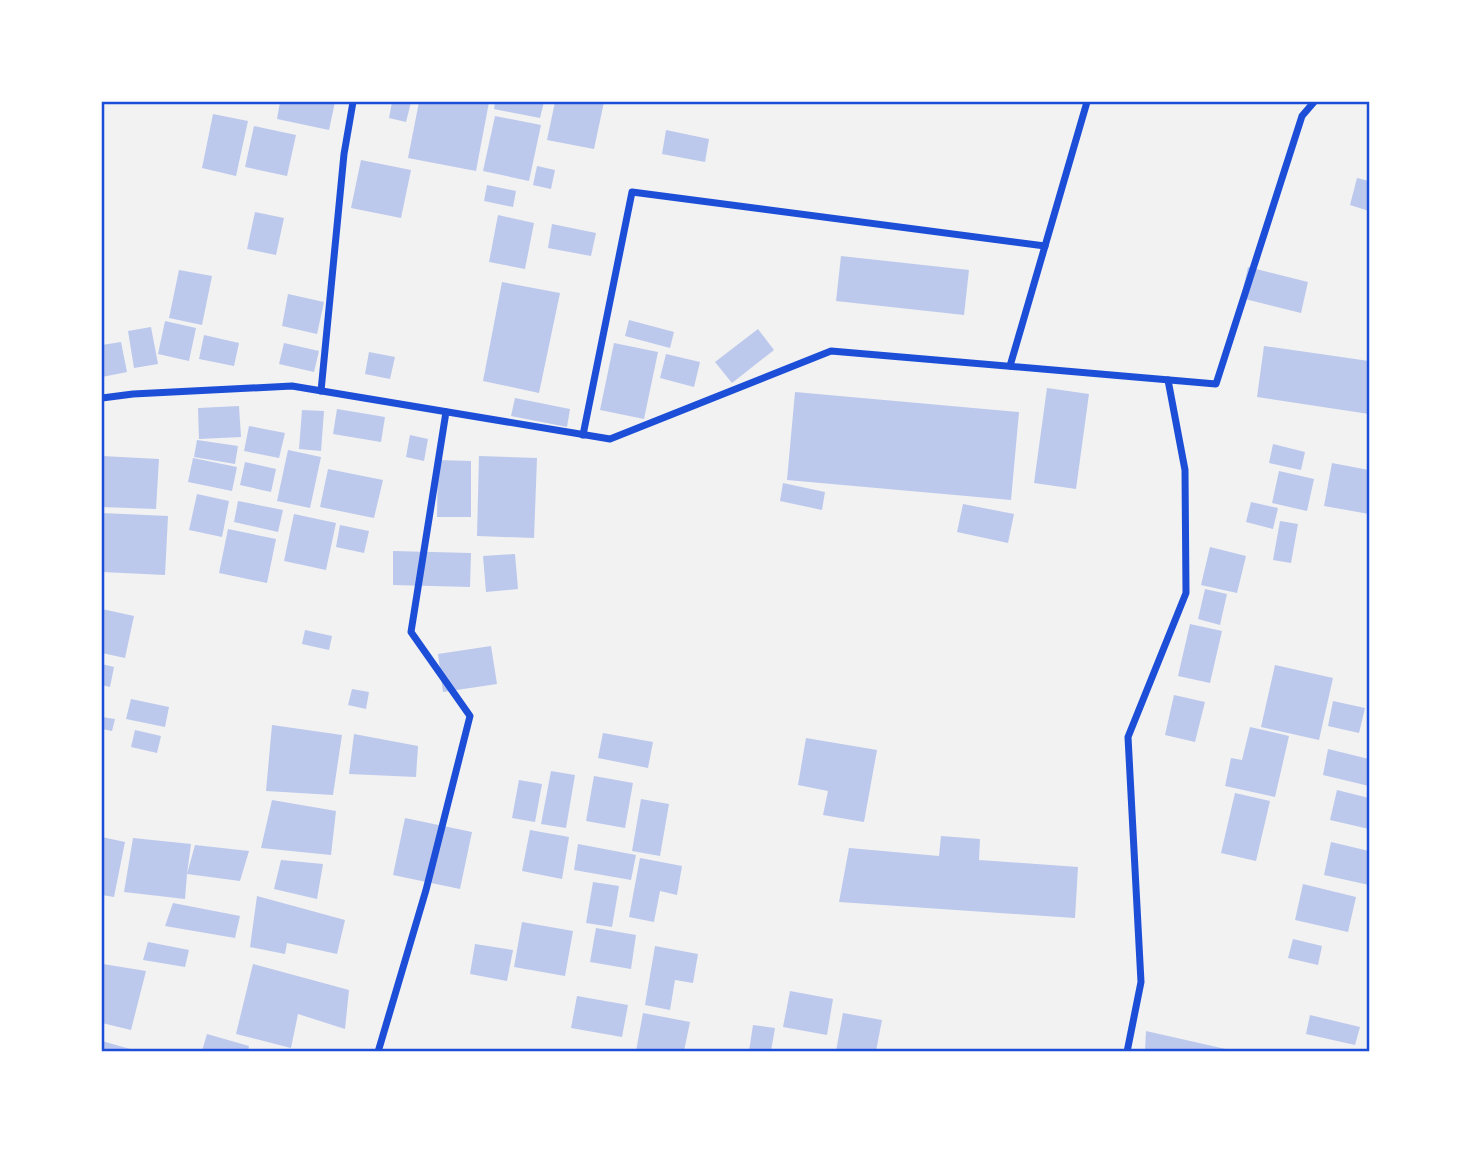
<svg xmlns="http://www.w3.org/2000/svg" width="1471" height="1153" font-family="'Work Sans',sans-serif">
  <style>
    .building { fill: #bdc9ec }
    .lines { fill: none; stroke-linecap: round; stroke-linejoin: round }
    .minor { stroke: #1d4ed8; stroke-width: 7 }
    .neatline { fill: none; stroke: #1d4ed8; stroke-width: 2.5 }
  </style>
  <rect width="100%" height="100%" fill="#f2f2f2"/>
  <g class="building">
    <polygon points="280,102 335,102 329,130 277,119"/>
    <polygon points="392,102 411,102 406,122 389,118"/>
    <polygon points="419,102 489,102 476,171 408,158"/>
    <polygon points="495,102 544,102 540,118 494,109"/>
    <polygon points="555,102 604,102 594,149 547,140"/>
    <polygon points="213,114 248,121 236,176 202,168"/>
    <polygon points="495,116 541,125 529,181 483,171"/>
    <polygon points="254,126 296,135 287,176 245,167"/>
    <polygon points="666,130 709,139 705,162 662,154"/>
    <polygon points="361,160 411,170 401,218 351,208"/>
    <polygon points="537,166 555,170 551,189 533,185"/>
    <polygon points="1357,178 1369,181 1369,211 1350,205"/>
    <polygon points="487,185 516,191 513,207 484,201"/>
    <polygon points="255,212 284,218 276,255 247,249"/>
    <polygon points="498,215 534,223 525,269 489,262"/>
    <polygon points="552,224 596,233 591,256 548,248"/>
    <polygon points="841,256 969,270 964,315 836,301"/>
    <polygon points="1248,267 1308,282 1301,313 1241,298"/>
    <polygon points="179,270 212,276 202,325 169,318"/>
    <polygon points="502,282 560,293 539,393 483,381"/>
    <polygon points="288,294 324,302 317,334 282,326"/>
    <polygon points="629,320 674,332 670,348 625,336"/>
    <polygon points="165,321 196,328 189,361 158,354"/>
    <polygon points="151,327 158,364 134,368 128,331"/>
    <polygon points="758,329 774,350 732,383 715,362"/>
    <polygon points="204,335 239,343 234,366 199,359"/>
    <polygon points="121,342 127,372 102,377 102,345"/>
    <polygon points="284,343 319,351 314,372 279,364"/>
    <polygon points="614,343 658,352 644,419 600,410"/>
    <polygon points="1264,346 1369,361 1369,414 1257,397"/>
    <polygon points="369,352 395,357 390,379 365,374"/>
    <polygon points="666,354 700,362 694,387 660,378"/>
    <polygon points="1047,388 1089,394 1076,489 1034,483"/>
    <polygon points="795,392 1019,412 1011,500 787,480"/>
    <polygon points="515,398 570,409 567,427 511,416"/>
    <polygon points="239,406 241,437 199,439 198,408"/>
    <polygon points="337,409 385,417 381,442 333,434"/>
    <polygon points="302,410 324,411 321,451 299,449"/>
    <polygon points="249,426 285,433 279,458 244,451"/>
    <polygon points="410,435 428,439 424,461 406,457"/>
    <polygon points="197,440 238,446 235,464 194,457"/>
    <polygon points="1273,444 1305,452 1301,470 1269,463"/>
    <polygon points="288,450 321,457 310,508 277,501"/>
    <polygon points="102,456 159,459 156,509 102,507"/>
    <polygon points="479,456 537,458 534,538 477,536"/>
    <polygon points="193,458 237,467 232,491 188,482"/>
    <polygon points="438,460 471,461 471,517 437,517"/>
    <polygon points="245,462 276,469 271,492 240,485"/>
    <polygon points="1332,463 1369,470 1369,514 1324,506"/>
    <polygon points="328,469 383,480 374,518 320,507"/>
    <polygon points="1279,471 1314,479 1307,511 1272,503"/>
    <polygon points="783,483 825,492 822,510 780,501"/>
    <polygon points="197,494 229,501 222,537 189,530"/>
    <polygon points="238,501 283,510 278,532 234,522"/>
    <polygon points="1251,502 1278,508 1273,529 1246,522"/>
    <polygon points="963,504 1014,514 1008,543 957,532"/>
    <polygon points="102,513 168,516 165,575 102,572"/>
    <polygon points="294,514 336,523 326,570 284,561"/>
    <polygon points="1280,521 1298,524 1291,563 1273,560"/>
    <polygon points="340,525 369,531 364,553 336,547"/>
    <polygon points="228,529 276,539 267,583 219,573"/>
    <polygon points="1210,547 1246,556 1237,593 1201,585"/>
    <polygon points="393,551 471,553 470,587 393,585"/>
    <polygon points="515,554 518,589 486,592 483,556"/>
    <polygon points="1205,589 1227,594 1220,625 1198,619"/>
    <polygon points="102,609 134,616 125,658 102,653"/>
    <polygon points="1190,624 1222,631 1210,683 1178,676"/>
    <polygon points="305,630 332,636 329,650 302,644"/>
    <polygon points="491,646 497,684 443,692 438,654"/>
    <polygon points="102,664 114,667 110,687 102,685"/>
    <polygon points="1275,665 1333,678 1319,740 1261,727"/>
    <polygon points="352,689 369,692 366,709 348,705"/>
    <polygon points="1174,695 1205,702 1195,742 1165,735"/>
    <polygon points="131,699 169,707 165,727 126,719"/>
    <polygon points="1333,701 1365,708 1359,733 1328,726"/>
    <polygon points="102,717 115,719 112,731 102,729"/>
    <polygon points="272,725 342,735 333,795 266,791"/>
    <polygon points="1250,727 1289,736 1275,797 1225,786 1231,758 1242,760"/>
    <polygon points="135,730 161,736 157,753 131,747"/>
    <polygon points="603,733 653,742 648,768 598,758"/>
    <polygon points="354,734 418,746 416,777 349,774"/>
    <polygon points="806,738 877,750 864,822 823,815 828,791 798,785"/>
    <polygon points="1328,749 1369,759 1369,786 1323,775"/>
    <polygon points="551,771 575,775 566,828 541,824"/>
    <polygon points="594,776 633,783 625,828 586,821"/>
    <polygon points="519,780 542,784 535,822 512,818"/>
    <polygon points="1337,790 1369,798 1369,829 1330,820"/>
    <polygon points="1235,793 1270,801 1256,861 1221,853"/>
    <polygon points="641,799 669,804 660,856 632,851"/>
    <polygon points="272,800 336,811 331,855 261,848"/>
    <polygon points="405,818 472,832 460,889 393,875"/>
    <polygon points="530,830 569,837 562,879 522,871"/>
    <polygon points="941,836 980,839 979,860 1078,867 1075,918 839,902 849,848 939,856"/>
    <polygon points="102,837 125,842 114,897 102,895"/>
    <polygon points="133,838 191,844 187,874 195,845 249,851 240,881 187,874 185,899 124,892"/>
    <polygon points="1331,842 1369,851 1369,885 1324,875"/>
    <polygon points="578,844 636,855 631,880 574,870"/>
    <polygon points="640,858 682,866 677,895 660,891 654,922 629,917"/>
    <polygon points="281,860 323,864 317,899 274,889"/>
    <polygon points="593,882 619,886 612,927 586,923"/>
    <polygon points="1303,884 1356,897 1348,932 1295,920"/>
    <polygon points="257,896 345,920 337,954 287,943 285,954 250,947"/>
    <polygon points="173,903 240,916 235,938 165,926"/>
    <polygon points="522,922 573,931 565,976 514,967"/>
    <polygon points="596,928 636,935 631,969 590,962"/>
    <polygon points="1293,939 1322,946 1318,965 1288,958"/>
    <polygon points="148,942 189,950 185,967 143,960"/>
    <polygon points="475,944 513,950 507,981 470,974"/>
    <polygon points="655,946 698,954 693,983 675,980 670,1010 645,1005"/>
    <polygon points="103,964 146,971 131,1030 102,1023"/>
    <polygon points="253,964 349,990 345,1029 298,1014 291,1048 236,1034"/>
    <polygon points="790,991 833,999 827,1035 783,1027"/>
    <polygon points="577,996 628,1005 622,1037 571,1028"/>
    <polygon points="643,1013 690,1022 684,1051 636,1051"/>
    <polygon points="843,1013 882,1020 876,1051 836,1051"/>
    <polygon points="1310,1015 1360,1027 1355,1045 1306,1034"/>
    <polygon points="753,1025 775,1028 771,1051 749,1051"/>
    <polygon points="1146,1031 1230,1050 1230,1051 1145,1051"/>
    <polygon points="207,1034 249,1046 248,1051 202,1051"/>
    <polygon points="102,1041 137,1051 102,1051"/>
  </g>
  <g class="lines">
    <g class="minor">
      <polyline points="1010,366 1087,102"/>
      <polyline points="321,391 344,154 353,102"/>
      <polyline points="102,398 133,394 292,386 610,439 831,351 1216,384 1302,116 1314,102"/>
      <polyline points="583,435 632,192 1045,246"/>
      <polyline points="378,1052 426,890 470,716 411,632 446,412"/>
      <polyline points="1127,1052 1141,982 1128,737 1186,593 1185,470 1168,380"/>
    </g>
  </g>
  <rect width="1471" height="1153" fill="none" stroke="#ffffff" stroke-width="206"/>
  <rect x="103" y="103" width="1265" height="947" class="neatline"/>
</svg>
